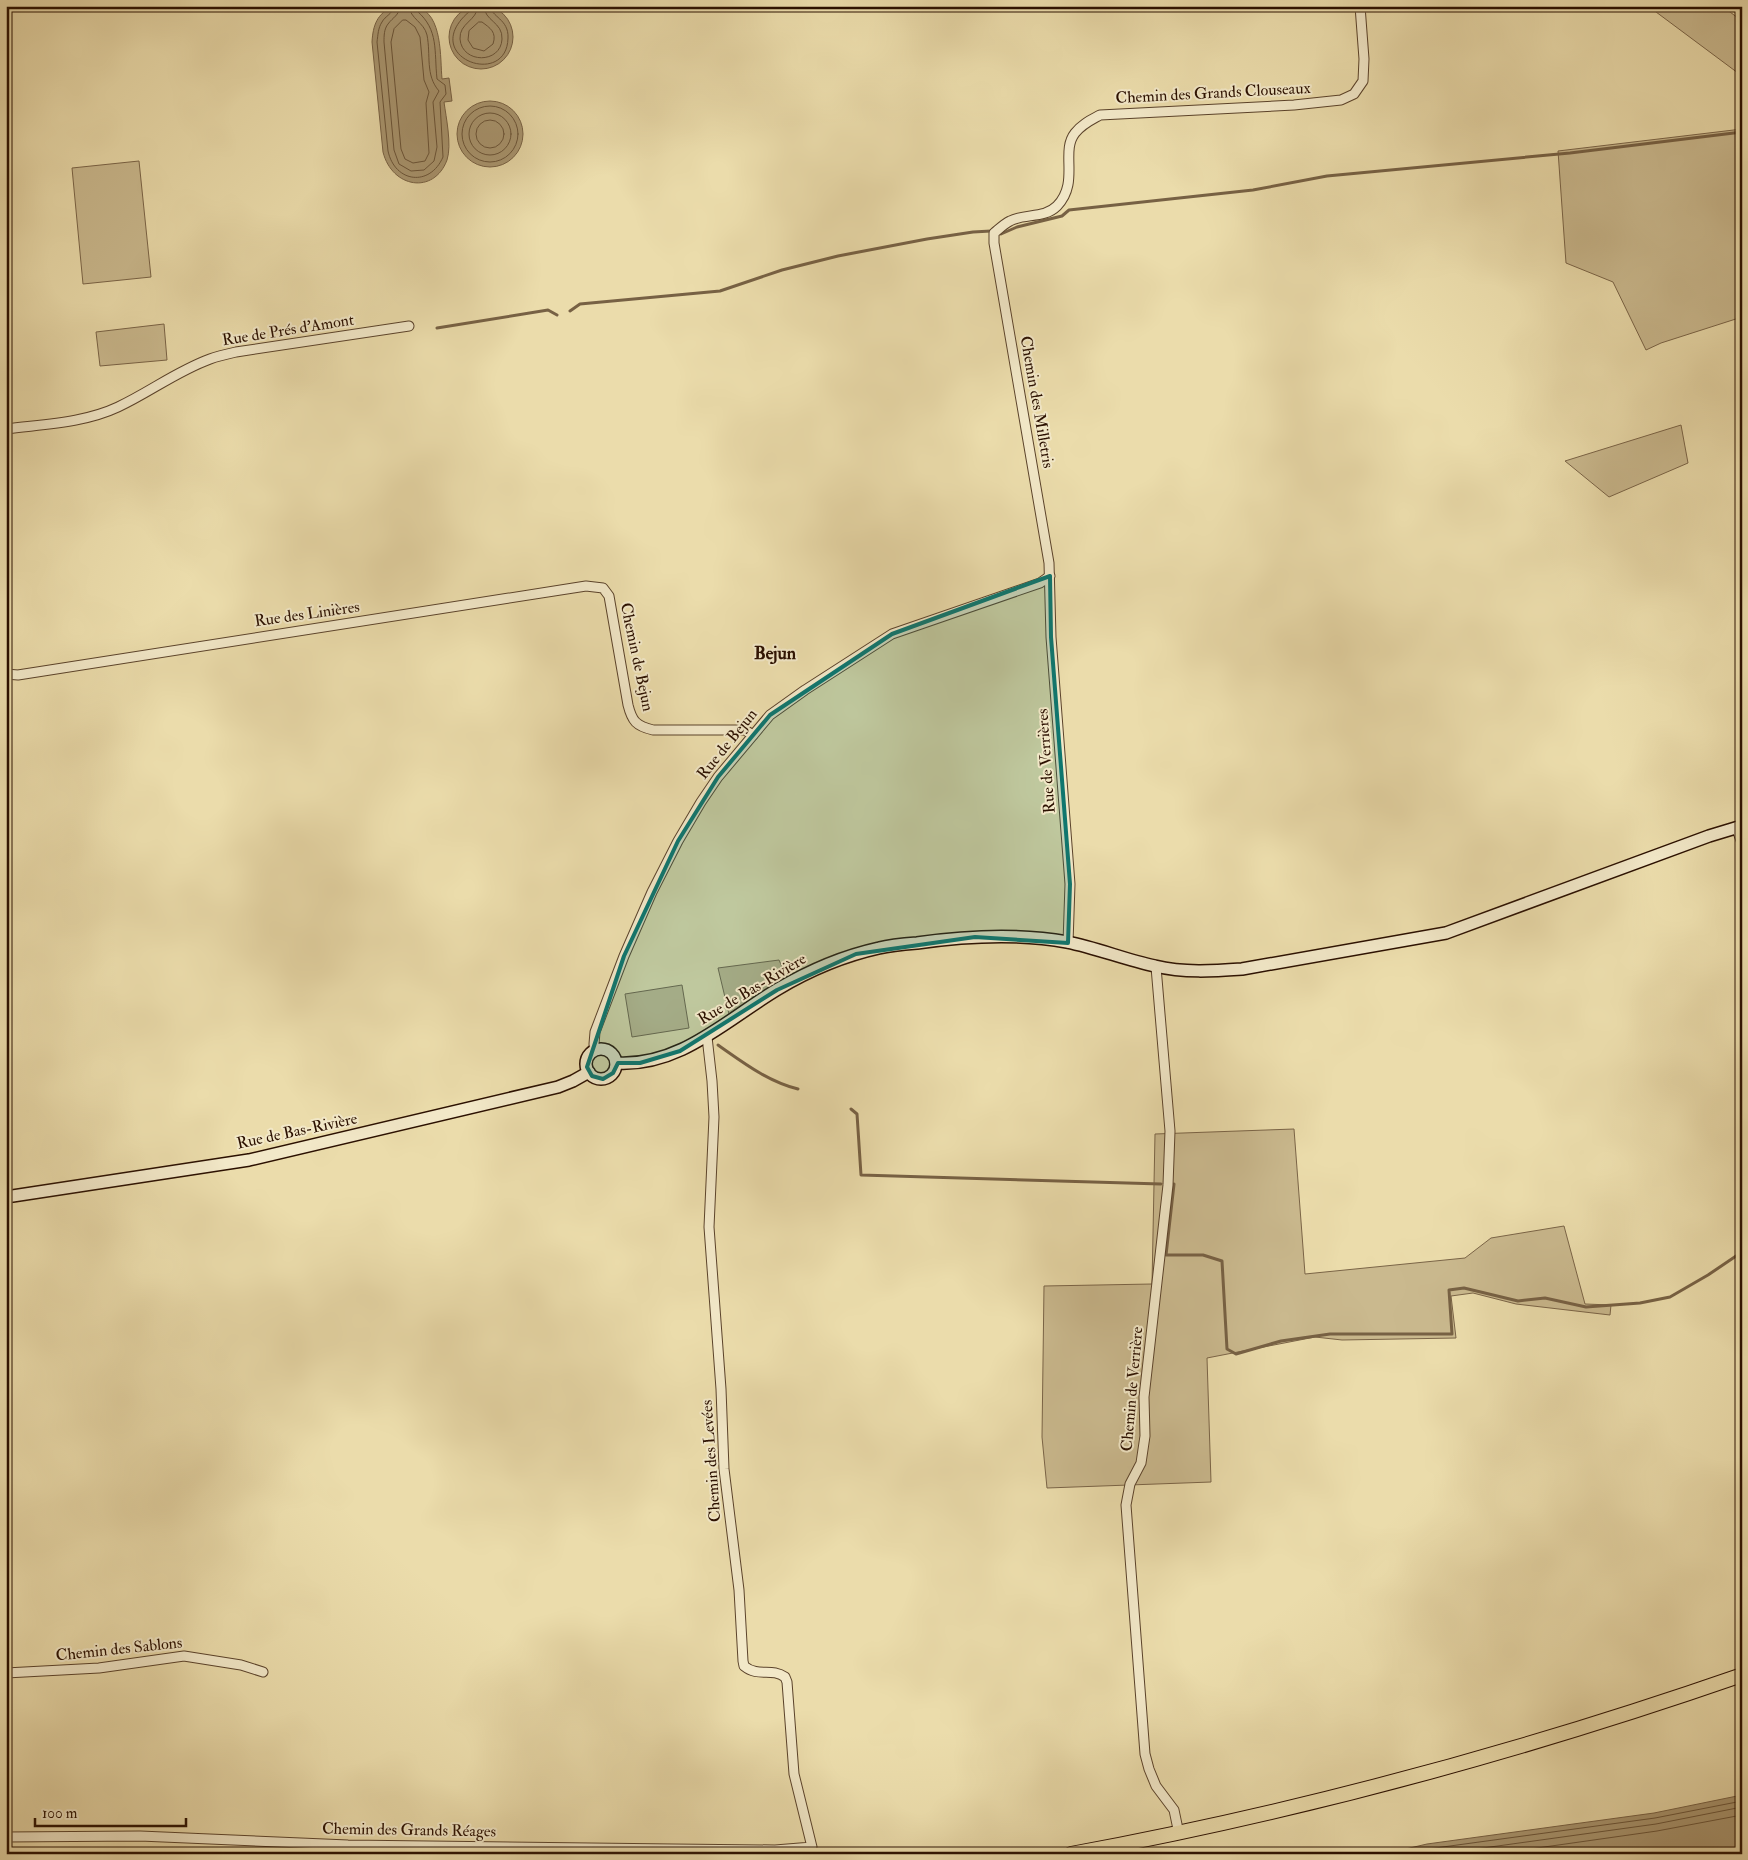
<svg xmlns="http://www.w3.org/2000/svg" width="1748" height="1860" font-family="'IM FELL Double Pica',serif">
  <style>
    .green { fill: #cab98e; stroke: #7a6447 }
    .water { fill: #aa9771; stroke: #776144 }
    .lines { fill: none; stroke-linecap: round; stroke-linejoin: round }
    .shore { stroke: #6a5438; stroke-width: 1 }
    .stream { stroke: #776144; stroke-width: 3 }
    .street-casing { stroke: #5b432b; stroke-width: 11 }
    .secondary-casing { stroke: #2b1000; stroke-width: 14 }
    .primary-casing { stroke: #2b1000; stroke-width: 16 }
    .street { stroke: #f2e8c8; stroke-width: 9 }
    .secondary { stroke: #f2e8c8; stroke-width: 11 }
    .primary { stroke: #ebdcab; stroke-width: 14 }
    .marked { fill: #0f766e; fill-opacity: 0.2; stroke: #0f766e; stroke-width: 4; stroke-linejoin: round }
    .labels { text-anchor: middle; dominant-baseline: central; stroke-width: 4; stroke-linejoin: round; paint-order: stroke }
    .street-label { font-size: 16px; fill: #2b1000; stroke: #f2e8c8 }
    .neighbourhood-label { font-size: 18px; font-weight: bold; fill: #2b1000; stroke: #f2e8c8 }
  </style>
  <rect width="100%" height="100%" fill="#ebdcab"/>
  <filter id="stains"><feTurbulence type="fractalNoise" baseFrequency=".004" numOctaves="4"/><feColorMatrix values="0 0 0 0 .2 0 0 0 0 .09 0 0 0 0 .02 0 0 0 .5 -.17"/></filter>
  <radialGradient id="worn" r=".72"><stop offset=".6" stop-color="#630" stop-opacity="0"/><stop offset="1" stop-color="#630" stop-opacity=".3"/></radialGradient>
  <g class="green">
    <polygon points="1648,6 1722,6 1742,21 1742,76"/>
    <polygon points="1742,129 1742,317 1661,343 1646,350 1613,282 1566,263 1558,151"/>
    <polygon points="139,161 151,277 83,284 72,168"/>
    <polygon points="164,324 167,360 100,366 96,332"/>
    <polygon points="1681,425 1688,463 1609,497 1565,461"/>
    <polygon points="779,960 786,976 729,1014 718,968"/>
    <polygon points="682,985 689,1028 632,1037 625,994"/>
    <polygon points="1294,1129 1305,1274 1465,1258 1491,1238 1564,1226 1585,1304 1611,1305 1610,1315 1516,1304 1473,1293 1451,1296 1456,1338 1342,1340 1315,1337 1207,1358 1211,1482 1047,1488 1042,1437 1044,1286 1152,1284 1155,1134"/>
  </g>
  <g class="water">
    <circle cx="481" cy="37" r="32"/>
    <path d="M 393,6 C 401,6 410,5 417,7 C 443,14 440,58 442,79 L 449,78 L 452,101 L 444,102 C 446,117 452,145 447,160 C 434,195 392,188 383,152 L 372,42 C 373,25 377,14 393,6 Z"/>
    <circle cx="490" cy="134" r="33"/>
    <polygon points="1742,1795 1742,1854 1384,1854 1427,1844 1654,1813"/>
  </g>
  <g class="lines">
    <g class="shore">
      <path d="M 394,6 C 393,14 385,16 382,22 C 378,28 378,35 377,42 L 388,151 C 395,183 430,187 443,157 L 440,102 L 446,94 L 445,85 L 437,79 C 434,51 439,30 417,11 L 416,6"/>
      <path d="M 400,6 C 399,16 393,17 388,24 C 384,29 384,36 384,42 L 394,150 L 399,164 L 411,171 L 424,170 L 434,161 L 437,147 L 433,102 L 439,91 C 425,75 431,55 427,35 C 424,22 410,19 409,6"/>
      <path d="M 471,6 L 470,11 C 416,56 507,90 508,38 C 509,19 491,17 490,6"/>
      <path d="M 478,6 C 477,21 459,23 460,39 C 462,64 501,64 502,39 C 503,22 484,21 484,6"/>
      <polygon points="403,20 406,20 415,27 420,37 424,80 429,92 426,103 429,153 425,161 413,163 405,159 401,149 391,42 394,29"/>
      <path d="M 479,22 L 482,22 C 490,28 497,32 493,44 L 484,51 L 473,48 L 468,40 L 469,31 Z"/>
      <circle cx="490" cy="134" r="28"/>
      <circle cx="490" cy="134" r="21"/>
      <circle cx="490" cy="134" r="14"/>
      <polyline points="1407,1854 1428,1849 1655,1818 1742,1801"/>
      <polyline points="1440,1854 1656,1824 1742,1807"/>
      <polyline points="1495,1854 1657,1831 1742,1815"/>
    </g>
    <g class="stream">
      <polyline points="1001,234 1017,227 1062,216 1069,210 1253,190 1327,176 1570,153 1742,132"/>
      <polyline points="570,311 580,304 720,291 782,270 838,256 927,239 973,232 991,231"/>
      <polyline points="437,328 548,310 557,315"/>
      <path d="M 718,1045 C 744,1063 767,1081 798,1089"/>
      <polyline points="851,1109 857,1114 861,1175 1161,1184"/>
      <polyline points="1174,1184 1166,1255 1203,1255 1222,1261 1227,1349 1236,1354 1281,1341 1330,1334 1452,1334 1449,1290 1464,1288 1518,1301 1545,1298 1586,1307 1640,1303 1670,1297 1708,1275 1742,1252"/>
    </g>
    <g class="street-casing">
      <g id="street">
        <path d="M 6,429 C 44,424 84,423 118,407 C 150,392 177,371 210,359 C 218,356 227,354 236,352 L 409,326"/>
        <path d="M 6,674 L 18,675 L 586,586 L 603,588 L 609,596 L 628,705 C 632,721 636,726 653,730 L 745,730 L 753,735"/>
        <polyline points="1736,827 1742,843"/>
        <path d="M 1068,943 L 1070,884 L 1051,637 L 1049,563 L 994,243 L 994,233 C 999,229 1004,224 1010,221 C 1025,213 1044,219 1057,206 C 1080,182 1060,152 1075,133 C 1082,124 1091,120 1100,115 L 1294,105 L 1341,100 L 1354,94 L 1363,81 L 1364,59 L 1360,6"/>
        <polyline points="1156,967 1170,1131 1168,1185 1144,1397 1145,1436 1141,1463 1130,1484 1126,1505 1145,1754 1149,1769 1156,1786 1174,1810 1179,1834"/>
        <polyline points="595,1051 594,1044 595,1032 624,956 652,892 678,841 701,802 718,777 770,715 805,690 892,634 1040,583 1050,576"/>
        <polyline points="6,1673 99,1668 184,1656 241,1665 263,1672"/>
        <path d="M 6,1837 L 140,1836 L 348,1845 L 674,1849 L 775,1850 L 812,1847 L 794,1774 L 787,1682 L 785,1677 C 771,1667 759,1678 744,1666 L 743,1661 L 739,1590 L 724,1469 L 721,1389 L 709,1227 L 714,1117 L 712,1081 L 707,1037"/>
      </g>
    </g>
    <g class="secondary-casing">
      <g id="secondary">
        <circle cx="601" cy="1064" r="15"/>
        <path d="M 616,1063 C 680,1067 726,1020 778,989 C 810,970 843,956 879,948 C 891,945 904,944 917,943 C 966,936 1018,933 1067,942 C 1097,948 1126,960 1155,966 C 1184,973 1213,971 1242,969 L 1446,933 L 1709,836 L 1742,826"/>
        <polyline points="6,1197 249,1160 558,1087 573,1081 589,1072"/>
      </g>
    </g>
    <g class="primary-casing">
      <path id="primary" d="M 1071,1854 C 1299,1812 1523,1751 1742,1675"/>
    </g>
    <use href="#street" class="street"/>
    <use href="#secondary" class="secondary"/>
    <use href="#primary" class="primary"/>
  </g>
  <path class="marked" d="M 1050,576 L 1051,637 L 1070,884 L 1068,943 L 975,937 L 856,954 L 777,990 L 680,1051 L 640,1063 L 618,1063 L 613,1073 L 603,1079 L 592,1076 L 587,1067 L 624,956 L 678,841 L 718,777 L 770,715 L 892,634 Z"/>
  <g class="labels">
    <g class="street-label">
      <text transform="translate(1213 93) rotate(-3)">Chemin des Grands Clouseaux</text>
      <text transform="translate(288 330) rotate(-9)">Rue de Prés d'Amont</text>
      <text transform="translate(1037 402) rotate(80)">Chemin des Milletris</text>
      <text transform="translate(307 614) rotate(-8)">Rue des Linières</text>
      <text transform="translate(637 657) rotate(78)">Chemin de Bejun</text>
      <text transform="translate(727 744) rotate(-51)">Rue de Bejun</text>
      <text transform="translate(1046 761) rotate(-94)">Rue de Verrières</text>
      <text transform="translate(752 989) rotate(-31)">Rue de Bas-Rivière</text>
      <text transform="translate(297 1131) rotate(-12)">Rue de Bas-Rivière</text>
      <text transform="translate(1132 1389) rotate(-85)">Chemin de Verrière</text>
      <text transform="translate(711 1461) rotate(-94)">Chemin des Levées</text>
      <text transform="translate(119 1649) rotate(-6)">Chemin des Sablons</text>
      <text transform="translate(409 1830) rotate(1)">Chemin des Grands Réages</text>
    </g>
    <g class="neighbourhood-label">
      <text x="775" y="653">Bejun</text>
    </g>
  </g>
  <rect width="1748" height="1860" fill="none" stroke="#ebdcab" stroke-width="25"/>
  <rect x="8" y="8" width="1733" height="1845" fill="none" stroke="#2b1000" stroke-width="2.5"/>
  <rect x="12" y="12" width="1723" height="1835" fill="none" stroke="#2b1000"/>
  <path d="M35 1818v8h151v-8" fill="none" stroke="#2b1000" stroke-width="2.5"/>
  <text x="42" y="1818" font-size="15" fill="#2b1000" stroke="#f2e8c8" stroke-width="4" paint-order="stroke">100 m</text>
  <rect width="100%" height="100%" filter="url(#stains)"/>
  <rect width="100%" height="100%" fill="url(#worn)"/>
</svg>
